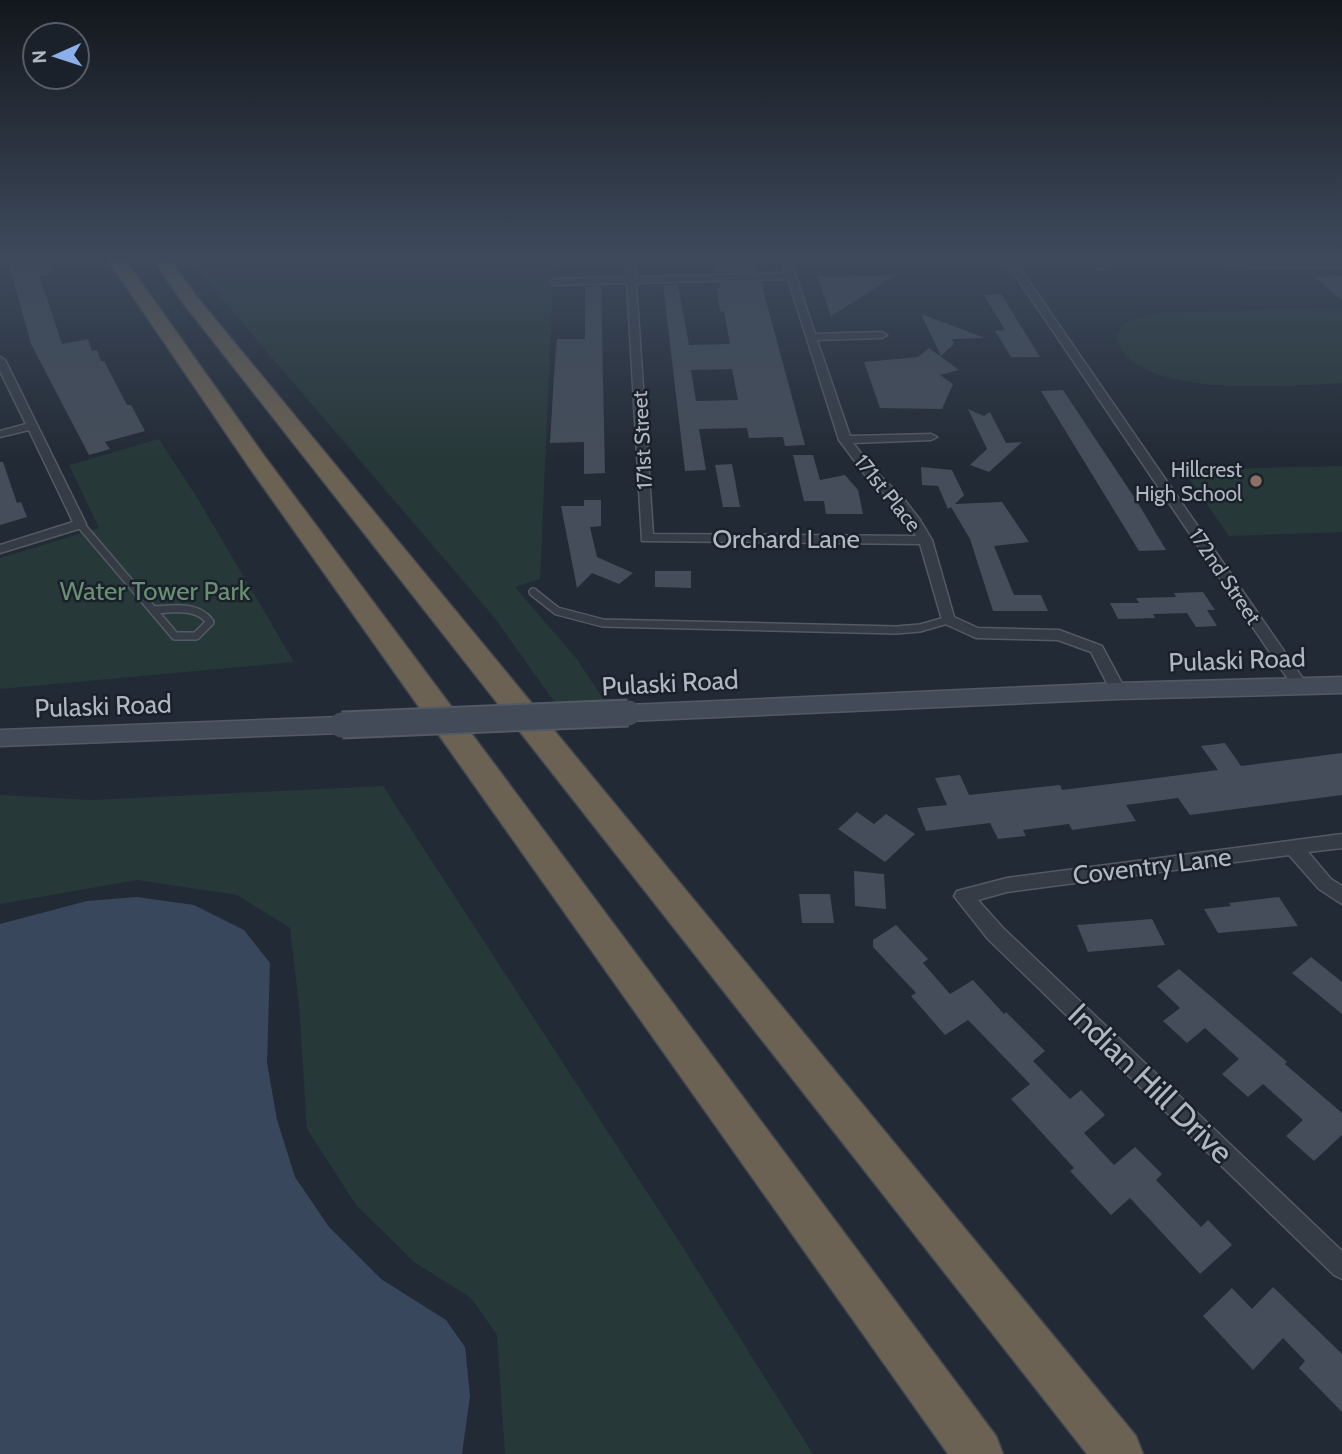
<svg xmlns="http://www.w3.org/2000/svg" width="1342" height="1454" font-family="Cabin,sans-serif">
  <style>
    .green { fill: #273838 }
    .water { fill: #39475d }
    .building { fill: #444d59; fill-rule: evenodd }
    .lines { fill: none; stroke-linecap: round; stroke-linejoin: round }
    .lane-casing { stroke: #535a63; stroke-width: 10 }
    .street-casing { stroke: #535a63; stroke-width: 3 }
    .secondary-casing { stroke: #535a63; stroke-width: 3 }
    .highway-casing { stroke: #404750; stroke-width: 3 }
    .lane { stroke: #353c46; stroke-width: 7 }
    .street { fill: #353c46; fill-rule: evenodd }
    .secondary { fill: #444b58; fill-rule: evenodd }
    .highway { fill: #6b6253; fill-rule: evenodd }
    .secondary-bridge-casing { stroke: #535a63; stroke-width: 29; stroke-linecap: butt }
    .secondary-bridge { stroke: #444b58; stroke-width: 25 }
    .education-dot { fill: #8d6e63; stroke: #1b212a; stroke-width: 2.5 }
    .labels { text-anchor: middle; dominant-baseline: central; stroke-width: 5; stroke-linejoin: round; paint-order: stroke }
    .far-street-label { font-size: 21px; fill: #b0b7c2; stroke: #1b212a }
    .far-poi-label { font-size: 21px; fill: #b0b7c2; stroke: #1b212a; text-anchor: end }
    .street-label { font-size: 26px; fill: #b0b7c2; stroke: #1b212a }
    .park-label { font-size: 26px; fill: #6a9073; stroke: #1b212a }
    .near-street-label { font-size: 32px; fill: #b0b7c2; stroke: #1b212a }
  </style>
  <rect width="100%" height="100%" fill="#222a35"/>
  <g class="green">
    <polygon points="190,257 554,257 540,579 515,587 576,658 604,700 555,703 494,617 214,290"/>
    <path d="M 1342,308 L 1342,383 C 1294,385 1127,402 1116,335 L 1126,322 L 1157,313 Z"/>
    <polygon points="159,439 198,499 294,662 0,689 0,558 99,528 69,465"/>
    <polygon points="1342,466 1342,532 1229,536 1183,470"/>
    <polygon points="383,786 684,1249 813,1454 505,1454 497,1335 471,1298 414,1262 356,1205 307,1129 299,1004 290,928 237,895 137,880 0,904 0,795 91,800"/>
  </g>
  <polygon class="water" points="137,897 194,905 244,930 270,963 267,1063 277,1120 295,1177 329,1227 381,1279 446,1320 465,1347 470,1396 462,1454 0,1454 0,924 87,901"/>
  <g class="building">
    <polygon points="7,257 48,257 53,272 39,275 62,344 88,339 92,351 97,350 101,361 104,361 127,405 131,405 145,431 105,442 110,449 89,455 31,344"/>
    <polygon points="754,259 758,271 716,272 713,260"/>
    <polygon points="896,275 831,316 817,276 837,277"/>
    <polygon points="1342,276 1342,300 1314,277"/>
    <path d="M 761,282 L 805,445 L 785,446 L 783,437 L 749,438 L 747,428 L 699,429 L 706,470 L 685,471 L 663,285 L 678,285 L 689,345 L 730,344 L 724,311 L 720,312 L 717,288 L 720,288 L 719,283 ZM 732,369 L 738,400 L 696,401 L 691,370 Z"/>
    <polygon points="601,286 605,473 584,474 584,442 550,443 554,375 557,339 585,339 585,287"/>
    <polygon points="1001,294 1040,357 1011,357 995,331 1005,330 984,295"/>
    <polygon points="921,314 985,338 984,338 952,339 954,344 941,356"/>
    <polygon points="929,348 959,370 940,375 953,384 942,409 880,408 864,362 918,357"/>
    <polygon points="1063,390 1138,503 1166,550 1139,551 1041,391"/>
    <polygon points="968,409 984,416 990,412 1006,443 1022,442 989,472 970,465 987,449"/>
    <polygon points="793,455 813,455 820,480 845,475 858,490 863,514 826,514 824,501 804,501"/>
    <polygon points="0,462 3,462 17,503 21,502 27,517 0,525"/>
    <polygon points="732,464 740,507 723,507 715,465"/>
    <polygon points="921,467 952,470 964,495 955,504 1002,502 1029,542 994,546 1009,583 1014,595 1041,595 1048,611 993,611 970,539 951,507 948,509 938,486 922,485"/>
    <polygon points="584,500 601,500 601,526 590,527 597,557 633,573 619,584 592,573 577,588 561,506 584,506"/>
    <polygon points="655,571 691,571 691,588 655,587"/>
    <polygon points="1203,592 1215,610 1207,610 1217,626 1196,627 1187,613 1153,614 1155,618 1118,619 1110,603 1139,603 1136,598 1176,597 1174,593"/>
    <polygon points="1225,743 1241,766 1342,753 1342,795 1190,815 1178,798 1126,805 1136,821 1072,830 1069,824 1023,830 1026,836 998,839 990,823 926,831 917,808 947,805 935,778 960,775 969,795 1060,785 1062,790 1134,781 1218,770 1201,746"/>
    <polygon points="857,812 874,824 886,814 915,834 885,862 838,829"/>
    <polygon points="854,871 884,874 886,909 855,906"/>
    <polygon points="799,894 830,894 834,923 802,923"/>
    <polygon points="1279,897 1298,926 1218,933 1204,909 1231,906 1229,903"/>
    <polygon points="1152,919 1165,945 1088,952 1077,925"/>
    <polygon points="896,925 928,959 923,963 950,994 973,980 1004,1014 1006,1012 1045,1051 1033,1061 1070,1099 1081,1090 1105,1115 1084,1133 1114,1165 1135,1147 1162,1174 1156,1180 1201,1227 1208,1220 1232,1245 1200,1274 1130,1198 1111,1215 1070,1171 1074,1168 1011,1099 1030,1084 968,1020 945,1035 911,996 916,993 873,947 873,940"/>
    <polygon points="1311,957 1342,982 1342,1014 1292,973"/>
    <polygon points="1179,969 1287,1062 1285,1064 1342,1113 1342,1135 1314,1161 1286,1136 1303,1120 1263,1084 1248,1097 1222,1074 1239,1059 1205,1028 1187,1043 1163,1021 1180,1008 1157,986"/>
    <polygon points="1273,1287 1342,1354 1342,1412 1299,1368 1305,1361 1283,1338 1253,1370 1203,1316 1232,1288 1252,1309"/>
  </g>
  <g class="lines">
    <g class="lane-casing">
      <g id="lane">
        <path d="M 80,524 L 175,636 L 196,636 L 210,622 C 197,604 173,609 153,610"/>
        <polyline points="533,592 557,611 603,623 896,630 920,628 948,620"/>
      </g>
    </g>
    <g class="street-casing">
      <g id="street">
        <path d="M 626,257 L 634,257 L 636,277 L 786,273 L 781,257 L 856,257 L 852,261 L 791,262 L 815,334 L 882,332 L 887,335 L 882,338 L 817,340 L 850,436 L 931,434 L 937,437 L 931,440 L 853,443 L 874,470 L 903,498 L 920,520 L 932,540 L 954,617 L 978,628 L 1059,630 L 1102,646 L 1126,691 L 1123,695 L 1113,695 L 1091,652 L 1058,640 L 976,638 L 943,623 L 920,544 L 642,541 L 627,283 L 555,285 L 550,282 L 555,279 L 627,277 ZM 788,279 L 839,440 L 866,476 L 895,504 L 916,536 L 653,534 L 636,283 Z"/>
        <polygon points="1003,257 1012,257 1306,683 1309,687 1306,691 1296,691"/>
        <polygon points="1109,257 1119,257 1104,269 1098,269 1098,265"/>
        <polygon points="1206,257 1226,257 1251,262 1342,261 1342,267 1251,268"/>
        <polygon points="0,357 5,360 86,524 85,527 0,553 0,545 73,522 29,430 0,437 0,431 26,424 0,371"/>
        <polygon points="1342,834 1342,848 1308,852 1331,879 1342,886 1342,904 1319,889 1289,855 1007,892 978,900 1002,927 1342,1251 1342,1279 1334,1275 988,939 954,896 957,891 1007,878"/>
      </g>
    </g>
    <g class="secondary-casing">
      <g id="secondary">
        <polygon points="1342,677 1342,693 1118,699 628,721 620,719 617,713 620,707 628,705 1118,683"/>
        <polygon points="342,717 350,719 353,725 350,731 342,733 0,746 0,730"/>
      </g>
    </g>
    <g class="highway-casing">
      <g id="highway">
        <polygon points="106,257 123,257 265,457 996,1436 1003,1454 948,1454 249,467"/>
        <polygon points="151,257 168,257 196,296 1136,1436 1143,1454 1087,1454 184,304"/>
      </g>
    </g>
    <use href="#lane" class="lane"/>
    <use href="#street" class="street"/>
    <use href="#secondary" class="secondary"/>
    <use href="#highway" class="highway"/>
    <g class="secondary-bridge-casing">
      <polyline id="secondary-bridge" points="342,725 628,713"/>
    </g>
    <use href="#secondary-bridge" class="secondary-bridge"/>
  </g>
  <linearGradient id="sky" x2="0" y2="1"><stop stop-color="#13171d"/><stop offset="0.56" stop-color="#3e4a5c"/><stop offset="1" stop-color="#3e4a5c" stop-opacity="0"/></linearGradient>
  <rect width="1342" height="461" fill="url(#sky)"/>
  <circle class="education-dot" cx="1256" cy="481" r="7"/>
  <g class="labels">
    <g class="far-street-label">
      <text transform="translate(642 440) rotate(-93)">171st Street</text>
      <text transform="translate(888 493) rotate(51)">171st Place</text>
      <text transform="translate(1225 576) rotate(56)">172nd Street</text>
    </g>
    <g class="far-poi-label">
      <text x="1242" y="469">Hillcrest<tspan x="1242" dy="24">High School</tspan></text>
    </g>
    <g class="street-label">
      <text x="786" y="539">Orchard Lane</text>
      <text transform="translate(1237 660) rotate(-2)">Pulaski Road</text>
      <text transform="translate(670 683) rotate(-3)">Pulaski Road</text>
      <text transform="translate(103 706) rotate(-2)">Pulaski Road</text>
      <text transform="translate(1152 866) rotate(-7)">Coventry Lane</text>
    </g>
    <g class="park-label">
      <text x="155" y="591">Water Tower Park</text>
    </g>
    <g class="near-street-label">
      <text transform="translate(1151 1083) rotate(44)">Indian Hill Drive</text>
    </g>
  </g>
  <g transform="translate(56 56) rotate(267)"><circle r="33" fill="#1b212a" stroke="#575d67" stroke-width="2"/>
  <path d="M0-5L12 26L0 18L-12 26Z" fill="#8bafeb"/>
  <text y="-10" font-size="19" font-weight="bold" text-anchor="middle" fill="#b0b7c2">N</text>
  </g>
</svg>
